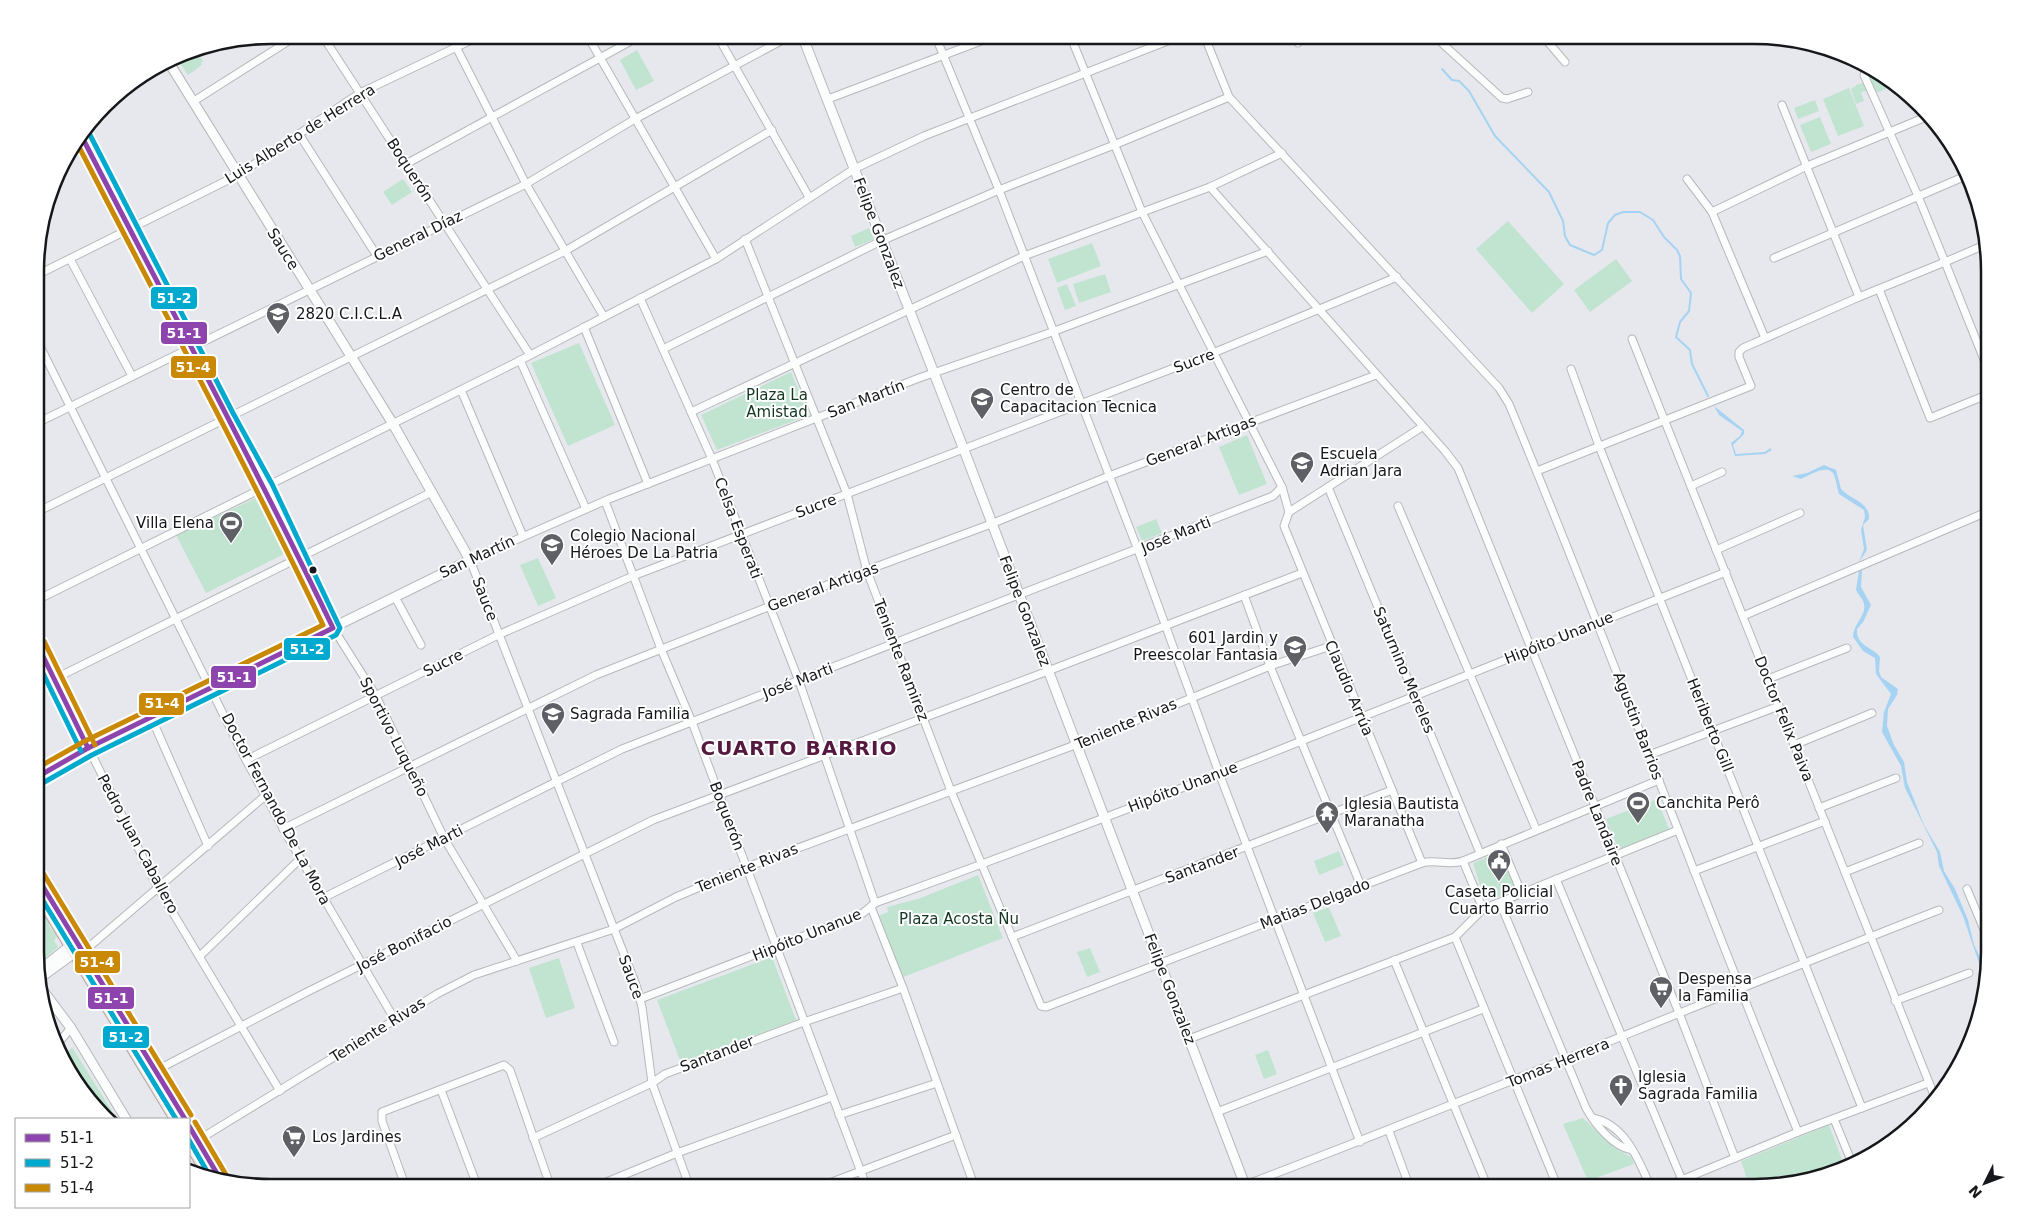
<svg xmlns="http://www.w3.org/2000/svg" width="2025" height="1223" font-family="'DejaVu Sans',sans-serif">
  <style>
    .green { fill: #c1e4d1 }
    .water { fill: #a6d3f2 }
    .lines { fill: none; stroke-linecap: round; stroke-linejoin: round }
    .stream { stroke: #a6d3f2; stroke-width: 2 }
    .minor-casing { stroke: #b6b8bc; stroke-width: 9 }
    .tertiary-casing { stroke: #b6b8bc; stroke-width: 11 }
    .primary-casing { stroke: #b2a5a2; stroke-width: 12 }
    .minor { stroke: #fbfcfc; stroke-width: 7 }
    .tertiary { stroke: #fbfcfc; stroke-width: 9 }
    .primary { stroke: #efe8e5; stroke-width: 10 }
    .bus-1-casing { stroke: #fff; stroke-width: 9 }
    .bus-2-casing { stroke: #fff; stroke-width: 9 }
    .bus-3-casing { stroke: #fff; stroke-width: 9 }
    .bus-1 { stroke: #8e44ad; stroke-width: 5 }
    .bus-2 { stroke: #00a9ce; stroke-width: 5 }
    .bus-3 { stroke: #ca8905; stroke-width: 5 }
    .bus-dot { fill: #16171b; stroke: #fff; stroke-width: 2 }
    .labels { text-anchor: middle; dominant-baseline: central; stroke-width: 4; stroke-linejoin: round; paint-order: stroke }
    .street-label { font-size: 15px; fill: #16171b; stroke: #fff }
    .poi-label { font-size: 15px; fill: #16171b; stroke: #fff; text-anchor: start }
    .park-label { font-size: 15px; fill: #123622; stroke: #fff }
    .district-label { font-size: 20px; font-weight: bold; letter-spacing: 1px; fill: #551940; stroke: #fff }
    .rim { fill: none; stroke: #16171b; stroke-width: 2.5 }
    .line-badge { stroke: #fff; stroke-width: 2 }
    .badge-label { font-size: 14px; text-anchor: middle; font-weight: bold; fill: #fff }
  </style>
  <rect width="100%" height="100%" fill="#e6e8ee"/>
  <g class="green">
    <polygon points="196,50 203,61 201,63 202,65 188,75 175,56"/>
    <polygon points="637,50 654,81 636,90 620,60"/>
    <polygon points="1870,69 1875,69 1887,81 1884,84 1886,89 1879,92 1870,90 1861,92 1864,101 1856,104 1851,89 1858,84 1865,83 1865,75"/>
    <polygon points="1849,88 1864,126 1838,136 1823,99"/>
    <polygon points="1815,100 1819,111 1798,119 1794,108"/>
    <polygon points="1820,117 1831,144 1811,152 1800,125"/>
    <polygon points="403,179 412,192 392,205 383,192"/>
    <polygon points="1508,221 1564,284 1532,313 1476,249"/>
    <polygon points="869,228 874,239 855,247 851,236"/>
    <polygon points="1092,243 1101,266 1057,283 1048,259"/>
    <polygon points="1616,259 1632,281 1590,312 1574,290"/>
    <polygon points="1105,274 1111,292 1079,303 1073,284"/>
    <polygon points="1067,284 1076,306 1065,310 1057,288"/>
    <polygon points="579,343 615,425 568,446 531,363"/>
    <polygon points="791,372 809,415 717,450 701,415"/>
    <polygon points="1247,435 1267,484 1239,495 1219,447"/>
    <polygon points="258,497 286,553 206,593 176,535"/>
    <polygon points="1156,519 1162,533 1142,541 1136,527"/>
    <polygon points="538,558 556,598 538,606 520,565"/>
    <polygon points="1657,799 1669,829 1619,850 1606,819"/>
    <polygon points="1339,851 1344,865 1319,875 1314,861"/>
    <polygon points="1499,852 1516,890 1493,899 1487,899 1483,895 1473,863"/>
    <polygon points="978,875 1003,938 901,978 876,917 888,912 887,907 918,899"/>
    <polygon points="37,899 42,907 41,914 50,918 49,926 57,936 54,941 58,947 37,965"/>
    <polygon points="1329,907 1341,936 1325,942 1313,913"/>
    <polygon points="1090,948 1100,972 1087,977 1077,952"/>
    <polygon points="772,957 796,1020 681,1063 657,1000"/>
    <polygon points="559,958 575,1008 546,1018 529,968"/>
    <polygon points="72,1047 117,1119 113,1119 75,1083 65,1056"/>
    <polygon points="1268,1050 1277,1074 1264,1079 1255,1055"/>
    <polygon points="1583,1118 1615,1148 1631,1157 1634,1164 1588,1181 1563,1124"/>
    <polygon points="1829,1125 1844,1165 1769,1188 1750,1188 1741,1161"/>
  </g>
  <g class="water">
    <polygon points="1714,406 1744,430 1744,434 1733,445 1736,454 1765,452 1770,448 1772,450 1765,454 1735,456 1731,443 1740,436 1742,431 1719,415"/>
    <path d="M 1824,465 L 1836,470 L 1841,489 C 1851,500 1870,502 1869,519 L 1863,525 L 1867,550 L 1859,562 L 1864,549 L 1861,530 L 1865,517 L 1864,510 L 1839,494 C 1837,488 1837,484 1835,478 C 1831,461 1810,475 1801,479 L 1792,476 L 1807,473 Z"/>
    <path d="M 1862,570 L 1861,587 L 1871,605 L 1863,622 L 1857,629 C 1856,646 1871,646 1880,657 L 1879,671 L 1881,677 L 1898,689 L 1897,695 L 1888,709 L 1887,726 L 1894,745 L 1904,762 L 1907,782 L 1924,825 L 1940,852 L 1944,871 L 1955,889 L 1968,920 L 1974,945 L 1988,972 L 1987,977 L 1981,969 L 1963,916 L 1939,866 L 1937,852 L 1905,788 L 1901,766 L 1882,732 L 1884,712 L 1891,694 L 1876,674 L 1875,658 L 1863,651 L 1853,637 C 1853,623 1869,614 1863,601 C 1861,597 1858,594 1856,590 L 1859,571 Z"/>
  </g>
  <g class="lines">
    <polyline class="stream" points="1442,69 1452,80 1459,81 1469,91 1495,136 1549,192 1563,221 1565,236 1570,245 1594,255 1602,250 1608,223 1615,215 1623,212 1640,212 1653,220 1664,237 1677,250 1680,256 1681,279 1691,293 1689,311 1680,322 1676,337 1690,350 1692,364 1708,396"/>
    <g class="minor-casing">
      <g id="minor">
        <polyline points="322,35 530,355"/>
        <polyline points="450,35 526,184 604,317"/>
        <polyline points="587,35 716,259"/>
        <polyline points="717,35 809,197"/>
        <polyline points="935,35 999,190 1138,550 1219,773 1360,1142"/>
        <polyline points="1070,35 1142,212 1282,487 1289,512"/>
        <path d="M 1204,35 L 1229,97 L 1499,388 L 1509,404 C 1609,645 1699,890 1798,1132"/>
        <polyline points="1290,35 1298,43"/>
        <polyline points="1433,35 1502,98 1507,99 1528,92"/>
        <polyline points="1542,35 1565,62"/>
        <polyline points="1872,67 1866,70 1864,75 1918,196 1945,262 1987,244"/>
        <polyline points="828,99 997,35"/>
        <polyline points="194,101 298,35"/>
        <polyline points="1782,105 1859,297"/>
        <polyline points="299,134 377,256"/>
        <polyline points="406,164 642,35"/>
        <polyline points="1687,179 1712,212 1765,338"/>
        <polyline points="1210,187 1445,451 1458,468 1679,1013 1735,1158"/>
        <polyline points="1712,212 1805,167 1926,117"/>
        <path d="M 745,239 L 847,494 L 867,571 L 951,791 L 1041,1006 L 1046,1007 L 1422,863 C 1435,859 1449,866 1463,861 L 1659,780"/>
        <polyline points="1774,258 1968,175"/>
        <polyline points="70,259 132,376"/>
        <polyline points="37,275 238,175 360,93 482,35"/>
        <polyline points="1879,289 1930,418 1989,394"/>
        <polyline points="640,298 712,459 799,681 875,903"/>
        <polyline points="584,327 648,484"/>
        <polyline points="1632,339 1936,1100"/>
        <polyline points="37,340 246,760 289,839 395,1020"/>
        <polyline points="663,349 881,241 999,190 1114,145 1229,97"/>
        <polyline points="520,360 586,509"/>
        <polyline points="1571,369 1599,446 1862,1108"/>
        <polyline points="461,390 523,536"/>
        <polyline points="691,412 1024,256 1210,187 1282,153"/>
        <polyline points="37,423 526,184 635,119 792,35"/>
        <polyline points="1422,427 1289,512 1284,526 1422,863"/>
        <polyline points="1537,471 1751,386 1739,357 1739,352 1743,348 1859,297 1945,262 1989,372"/>
        <polyline points="1691,486 1722,472"/>
        <polyline points="1328,487 1480,853"/>
        <polyline points="605,501 661,649 692,722 867,1188"/>
        <polyline points="1398,506 1536,829"/>
        <polyline points="37,512 565,251 772,130"/>
        <polyline points="1716,550 1800,513"/>
        <polyline points="1244,595 1270,666 1361,886"/>
        <polyline points="395,597 421,645"/>
        <polyline points="37,600 517,362 716,259 854,169 924,136 1183,35"/>
        <polyline points="1743,616 1989,511"/>
        <polyline points="333,628 376,696 444,838 517,961"/>
        <polyline points="37,644 158,888 280,1091"/>
        <polyline points="54,679 432,492"/>
        <polyline points="1768,679 1847,648"/>
        <polyline points="151,717 208,846"/>
        <polyline points="1794,745 1872,713"/>
        <polyline points="1649,755 1779,706"/>
        <polyline points="246,760 498,635 633,576 1213,353 1397,277"/>
        <polyline points="1819,808 1896,778"/>
        <polyline points="283,829 596,675 768,607 991,524 1109,476 1376,375"/>
        <polyline points="1501,844 1522,894"/>
        <polyline points="1463,861 1483,909"/>
        <polyline points="1694,871 1825,821"/>
        <polyline points="1845,872 1919,843"/>
        <polyline points="1556,879 1682,1180"/>
        <polyline points="1967,889 1990,944"/>
        <polyline points="323,898 622,749 1273,496 1282,487"/>
        <path d="M 1500,903 L 1586,1108 C 1595,1124 1613,1147 1632,1150"/>
        <polyline points="871,907 903,988"/>
        <polyline points="1012,937 1392,790"/>
        <polyline points="1455,937 1558,1188"/>
        <polyline points="577,943 614,1042"/>
        <polyline points="83,952 265,796"/>
        <polyline points="200,956 300,859"/>
        <polyline points="1394,960 1488,1188"/>
        <path d="M 640,999 L 863,913 L 875,903 C 1162,800 1443,684 1726,572"/>
        <polyline points="1895,1001 1969,973"/>
        <polyline points="1189,1039 1455,937 1483,909 1678,830"/>
        <polyline points="59,1042 71,1028"/>
        <polyline points="155,1071 305,993 653,820 1048,671 1302,573"/>
        <polyline points="441,1090 478,1188"/>
        <polyline points="1217,1112 1483,1009"/>
        <polyline points="839,1115 937,1083"/>
        <path d="M 1593,1118 C 1626,1125 1639,1161 1651,1188"/>
        <polyline points="1834,1119 1852,1163"/>
        <polyline points="1389,1131 1410,1188"/>
        <polyline points="533,1138 652,1083 665,1074 804,1022 903,988 975,1188"/>
        <polyline points="195,1142 437,994 474,975 614,929 676,897 747,867 1091,739 1270,666 1331,646"/>
        <path d="M 1245,1185 C 1478,1097 1707,1000 1939,910"/>
        <polyline points="406,1188 382,1121 382,1112 504,1065 510,1070 551,1188"/>
        <polyline points="592,1188 677,1153 832,1097"/>
        <polyline points="690,1188 652,1083 642,1007 636,985 470,560 609,499 919,378 1052,332 1268,251"/>
        <polyline points="816,1188 956,1135"/>
        <polyline points="1662,1188 1798,1132 1928,1083"/>
      </g>
    </g>
    <g class="tertiary-casing">
      <g id="tertiary">
        <polyline points="802,35 964,450 1246,1188"/>
        <polyline points="82,136 226,417 265,487 333,628"/>
        <polyline points="37,777 88,748 470,560 393,424 168,61"/>
        <polyline points="37,972 70,946 74,948"/>
        <polyline points="37,980 74,953 80,952"/>
        <polyline points="38,984 71,1028 126,1119"/>
      </g>
    </g>
    <g class="primary-casing">
      <g id="primary">
        <polyline points="37,877 185,1119"/>
        <polyline points="37,892 175,1119"/>
        <polyline points="189,1126 222,1182"/>
        <polyline points="189,1143 211,1180"/>
      </g>
    </g>
    <use href="#minor" class="minor"/>
    <use href="#tertiary" class="tertiary"/>
    <use href="#primary" class="primary"/>
    <g class="bus-1-casing">
      <g id="bus-1">
        <polyline points="37,644 88,748"/>
        <path d="M 37,777 L 88,748 L 333,628 C 253,462 166,300 82,137"/>
        <polyline points="37,877 185,1119"/>
        <polyline points="189,1126 222,1182"/>
      </g>
    </g>
    <g class="bus-2-casing">
      <g id="bus-2">
        <polyline points="37,661 81,751"/>
        <polyline points="41,784 92,755 336,635 340,628 272,484 233,413 89,133"/>
        <polyline points="37,891 176,1119"/>
        <polyline points="189,1140 212,1180"/>
      </g>
    </g>
    <g class="bus-3-casing">
      <g id="bus-3">
        <polyline points="44,641 95,745"/>
        <path d="M 37,768 L 85,741 L 323,625 C 245,462 159,303 77,143"/>
        <polyline points="43,873 191,1115"/>
        <polyline points="195,1122 228,1178"/>
      </g>
    </g>
    <use href="#bus-1" class="bus-1"/>
    <use href="#bus-2" class="bus-2"/>
    <use href="#bus-3" class="bus-3"/>
  </g>
  <defs>
    <g id="school-pin" transform="scale(1.25)"><path d="M0 17L-7.5 6A9.5 9.5 0 1 1 7.5 6Z" fill="#5f6065" stroke="#fff"/><path d="M0-5L7-2L0 1L-7-2ZM-4 1L0 2.5L4 1V4Q0 6-4 4Z" fill="#fff"/></g>
    <g id="stadium-pin" transform="scale(1.25)"><path d="M0 17L-7.5 6A9.5 9.5 0 1 1 7.5 6Z" fill="#5f6065" stroke="#fff"/><path d="M0-5a6.5 5 0 1 0 0 10a6.5 5 0 1 0 0-10ZM-3.5-1.8h7v3.6h-7Z" fill="#fff"/></g>
    <g id="temple-pin" transform="scale(1.25)"><path d="M0 17L-7.5 6A9.5 9.5 0 1 1 7.5 6Z" fill="#5f6065" stroke="#fff"/><path d="M0-6L5-2H3V0L6.5 2.5H4V6H1.5V3h-3V6H-4V2.5H-6.5L-3 0V-2H-5Z" fill="#fff"/></g>
    <g id="civic-pin" transform="scale(1.25)"><path d="M0 17L-7.5 6A9.5 9.5 0 1 1 7.5 6Z" fill="#5f6065" stroke="#fff"/><path d="M-.6-6.5H3V-4.5H.6V-3L4-1V1h2V6H-6V1h2V-1L-.6-3ZM-1.2 2.5V6h2.4V2.5Z" fill="#fff"/></g>
    <g id="supermarket-pin" transform="scale(1.25)"><path d="M0 17L-7.5 6A9.5 9.5 0 1 1 7.5 6Z" fill="#5f6065" stroke="#fff"/><path d="M-6-5.5h2.5l.6 2H6L4.5 2H-2.5L-4.4-4H-6ZM-1.5 3.2a1.3 1.3 0 1 0 .1 0ZM3 3.2a1.3 1.3 0 1 0 .1 0Z" fill="#fff"/></g>
    <g id="church-pin" transform="scale(1.25)"><path d="M0 17L-7.5 6A9.5 9.5 0 1 1 7.5 6Z" fill="#5f6065" stroke="#fff"/><path d="M-1.2-6h2.4v3.5h3.3v2.4h-3.3V6h-2.4V-.1h-3.3v-2.4h3.3Z" fill="#fff"/></g>
  </defs>
  <g fill-rule="evenodd">
    <use href="#school-pin" x="278" y="314"/>
    <use href="#school-pin" x="982" y="399"/>
    <use href="#school-pin" x="1302" y="463"/>
    <use href="#stadium-pin" x="231" y="523"/>
    <use href="#school-pin" x="552" y="545"/>
    <use href="#school-pin" x="1295" y="647"/>
    <use href="#school-pin" x="553" y="714"/>
    <use href="#stadium-pin" x="1638" y="803"/>
    <use href="#temple-pin" x="1327" y="813"/>
    <use href="#civic-pin" x="1499" y="861"/>
    <use href="#supermarket-pin" x="1661" y="988"/>
    <use href="#church-pin" x="1621" y="1086"/>
    <use href="#supermarket-pin" x="294" y="1137"/>
  </g>
  <circle class="bus-dot" cx="313" cy="570" r="4.5"/>
  <g class="labels">
    <g class="street-label">
      <text transform="translate(300 134) rotate(-32)">Luis Alberto de Herrera</text>
      <text transform="translate(410 170) rotate(57)">Boquerón</text>
      <text transform="translate(879 233) rotate(69)">Felipe Gonzalez</text>
      <text transform="translate(418 236) rotate(-26)">General Díaz</text>
      <text transform="translate(283 249) rotate(58)">Sauce</text>
      <text transform="translate(1194 361) rotate(-21)">Sucre</text>
      <text transform="translate(866 399) rotate(-21)">San Martín</text>
      <text transform="translate(1201 441) rotate(-21)">General Artigas</text>
      <text transform="translate(816 506) rotate(-21)">Sucre</text>
      <text transform="translate(738 528) rotate(69)">Celsa Esperati</text>
      <text transform="translate(1176 535) rotate(-22)">José Marti</text>
      <text transform="translate(477 557) rotate(-25)">San Martín</text>
      <text transform="translate(823 587) rotate(-20)">General Artigas</text>
      <text transform="translate(485 599) rotate(69)">Sauce</text>
      <text transform="translate(1025 611) rotate(69)">Felipe Gonzalez</text>
      <text transform="translate(1559 638) rotate(-22)">Hipóito Unanue</text>
      <text transform="translate(901 660) rotate(69)">Teniente Ramirez</text>
      <text transform="translate(443 663) rotate(-27)">Sucre</text>
      <text transform="translate(1404 670) rotate(67)">Saturnino Mereles</text>
      <text transform="translate(798 681) rotate(-21)">José Marti</text>
      <text transform="translate(1349 688) rotate(67)">Claudio Arrúa</text>
      <text transform="translate(1784 719) rotate(68)">Doctor Felix Paiva</text>
      <text transform="translate(1126 724) rotate(-23)">Teniente Rivas</text>
      <text transform="translate(1710 725) rotate(68)">Heriberto Gill</text>
      <text transform="translate(1638 726) rotate(69)">Agustin Barrios</text>
      <text transform="translate(394 737) rotate(63)">Sportivo Luqueño</text>
      <text transform="translate(1183 787) rotate(-21)">Hipóito Unanue</text>
      <text transform="translate(276 809) rotate(62)">Doctor Fernando De La Mora</text>
      <text transform="translate(1597 813) rotate(68)">Padre Landaire</text>
      <text transform="translate(727 816) rotate(69)">Boquerón</text>
      <text transform="translate(138 844) rotate(62)">Pedro Juan Caballero</text>
      <text transform="translate(429 846) rotate(-27)">José Marti</text>
      <text transform="translate(1202 865) rotate(-21)">Santander</text>
      <text transform="translate(747 868) rotate(-22)">Teniente Rivas</text>
      <text transform="translate(1315 904) rotate(-21)">Matias Delgado</text>
      <text transform="translate(807 935) rotate(-22)">Hipóito Unanue</text>
      <text transform="translate(404 944) rotate(-27)">José Bonifacio</text>
      <text transform="translate(631 977) rotate(70)">Sauce</text>
      <text transform="translate(1170 989) rotate(69)">Felipe Gonzalez</text>
      <text transform="translate(378 1030) rotate(-32)">Teniente Rivas</text>
      <text transform="translate(717 1054) rotate(-21)">Santander</text>
      <text transform="translate(1558 1063) rotate(-22)">Tomas Herrera</text>
    </g>
    <g class="poi-label">
      <text x="296" y="314">2820 C.I.C.L.A</text>
      <text x="1000" y="390">Centro de<tspan x="1000" dy="17">Capacitacion Tecnica</tspan></text>
      <text x="1320" y="454">Escuela<tspan x="1320" dy="17">Adrian Jara</tspan></text>
      <text x="214" y="523" text-anchor="end">Villa Elena</text>
      <text x="570" y="536">Colegio Nacional<tspan x="570" dy="17">Héroes De La Patria</tspan></text>
      <text x="1278" y="638" text-anchor="end">601 Jardin y<tspan x="1278" dy="17">Preescolar Fantasia</tspan></text>
      <text x="570" y="714">Sagrada Familia</text>
      <text x="1656" y="803">Canchita Perô</text>
      <text x="1344" y="804">Iglesia Bautista<tspan x="1344" dy="17">Maranatha</tspan></text>
      <text x="1499" y="892" text-anchor="middle">Caseta Policial<tspan x="1499" dy="17">Cuarto Barrio</tspan></text>
      <text x="1678" y="979">Despensa<tspan x="1678" dy="17">la Familia</tspan></text>
      <text x="1638" y="1077">Iglesia<tspan x="1638" dy="17">Sagrada Familia</tspan></text>
      <text x="312" y="1137">Los Jardines</text>
    </g>
    <g class="park-label">
      <text x="777" y="395">Plaza La<tspan x="777" dy="17">Amistad</tspan></text>
      <text x="959" y="919">Plaza Acosta Ñu</text>
    </g>
    <g class="district-label">
      <text x="799" y="748">CUARTO BARRIO</text>
    </g>
  </g>
  <path d="M0 0H2025V1223H0ZM271 44H1754A227 227 0 0 1 1981 271V952A227 227 0 0 1 1754 1179H271A227 227 0 0 1 44 952V271A227 227 0 0 1 271 44Z" fill="#fff" fill-rule="evenodd"/>
  <path class="rim" d="M271 44H1754A227 227 0 0 1 1981 271V952A227 227 0 0 1 1754 1179H271A227 227 0 0 1 44 952V271A227 227 0 0 1 271 44Z"/>
  <g class="line-badge">
    <rect x="150" y="286" width="48" height="24" rx="5" fill="#00a9ce"/>
    <rect x="160" y="321" width="48" height="24" rx="5" fill="#8e44ad"/>
    <rect x="170" y="355" width="47" height="24" rx="5" fill="#ca8905"/>
    <rect x="283" y="637" width="48" height="24" rx="5" fill="#00a9ce"/>
    <rect x="210" y="665" width="47" height="24" rx="5" fill="#8e44ad"/>
    <rect x="138" y="692" width="47" height="24" rx="5" fill="#ca8905"/>
    <rect x="74" y="950" width="47" height="24" rx="5" fill="#ca8905"/>
    <rect x="87" y="986" width="48" height="24" rx="5" fill="#8e44ad"/>
    <rect x="102" y="1025" width="48" height="24" rx="5" fill="#00a9ce"/>
  </g>
  <g class="badge-label">
    <text x="174" y="303">51-2</text>
    <text x="184" y="338">51-1</text>
    <text x="193" y="372">51-4</text>
    <text x="307" y="654">51-2</text>
    <text x="234" y="682">51-1</text>
    <text x="162" y="708">51-4</text>
    <text x="97" y="967">51-4</text>
    <text x="111" y="1003">51-1</text>
    <text x="126" y="1042">51-2</text>
  </g>
  <rect x="15" y="1118" width="175" height="90" fill="#ffffff" stroke="#a2a2a4"/>
  <rect x="25" y="1134" width="25" height="8" fill="#8e44ad" stroke="#a2a2a4"/>
  <text x="60" y="1143" font-size="15" fill="#16171b">51-1</text>
  <rect x="25" y="1159" width="25" height="8" fill="#00a9ce" stroke="#a2a2a4"/>
  <text x="60" y="1168" font-size="15" fill="#16171b">51-2</text>
  <rect x="25" y="1184" width="25" height="8" fill="#ca8905" stroke="#a2a2a4"/>
  <text x="60" y="1193" font-size="15" fill="#16171b">51-4</text>
  <g transform="translate(1985 1183) rotate(228)" stroke="#ffffff" stroke-width="4" paint-order="stroke">
  <path d="M0-4L9 19L0 12L-9 19Z" fill="#16171b"/>
  <text y="-8" font-size="14" font-weight="bold" text-anchor="middle" fill="#16171b">N</text>
  </g>
</svg>
